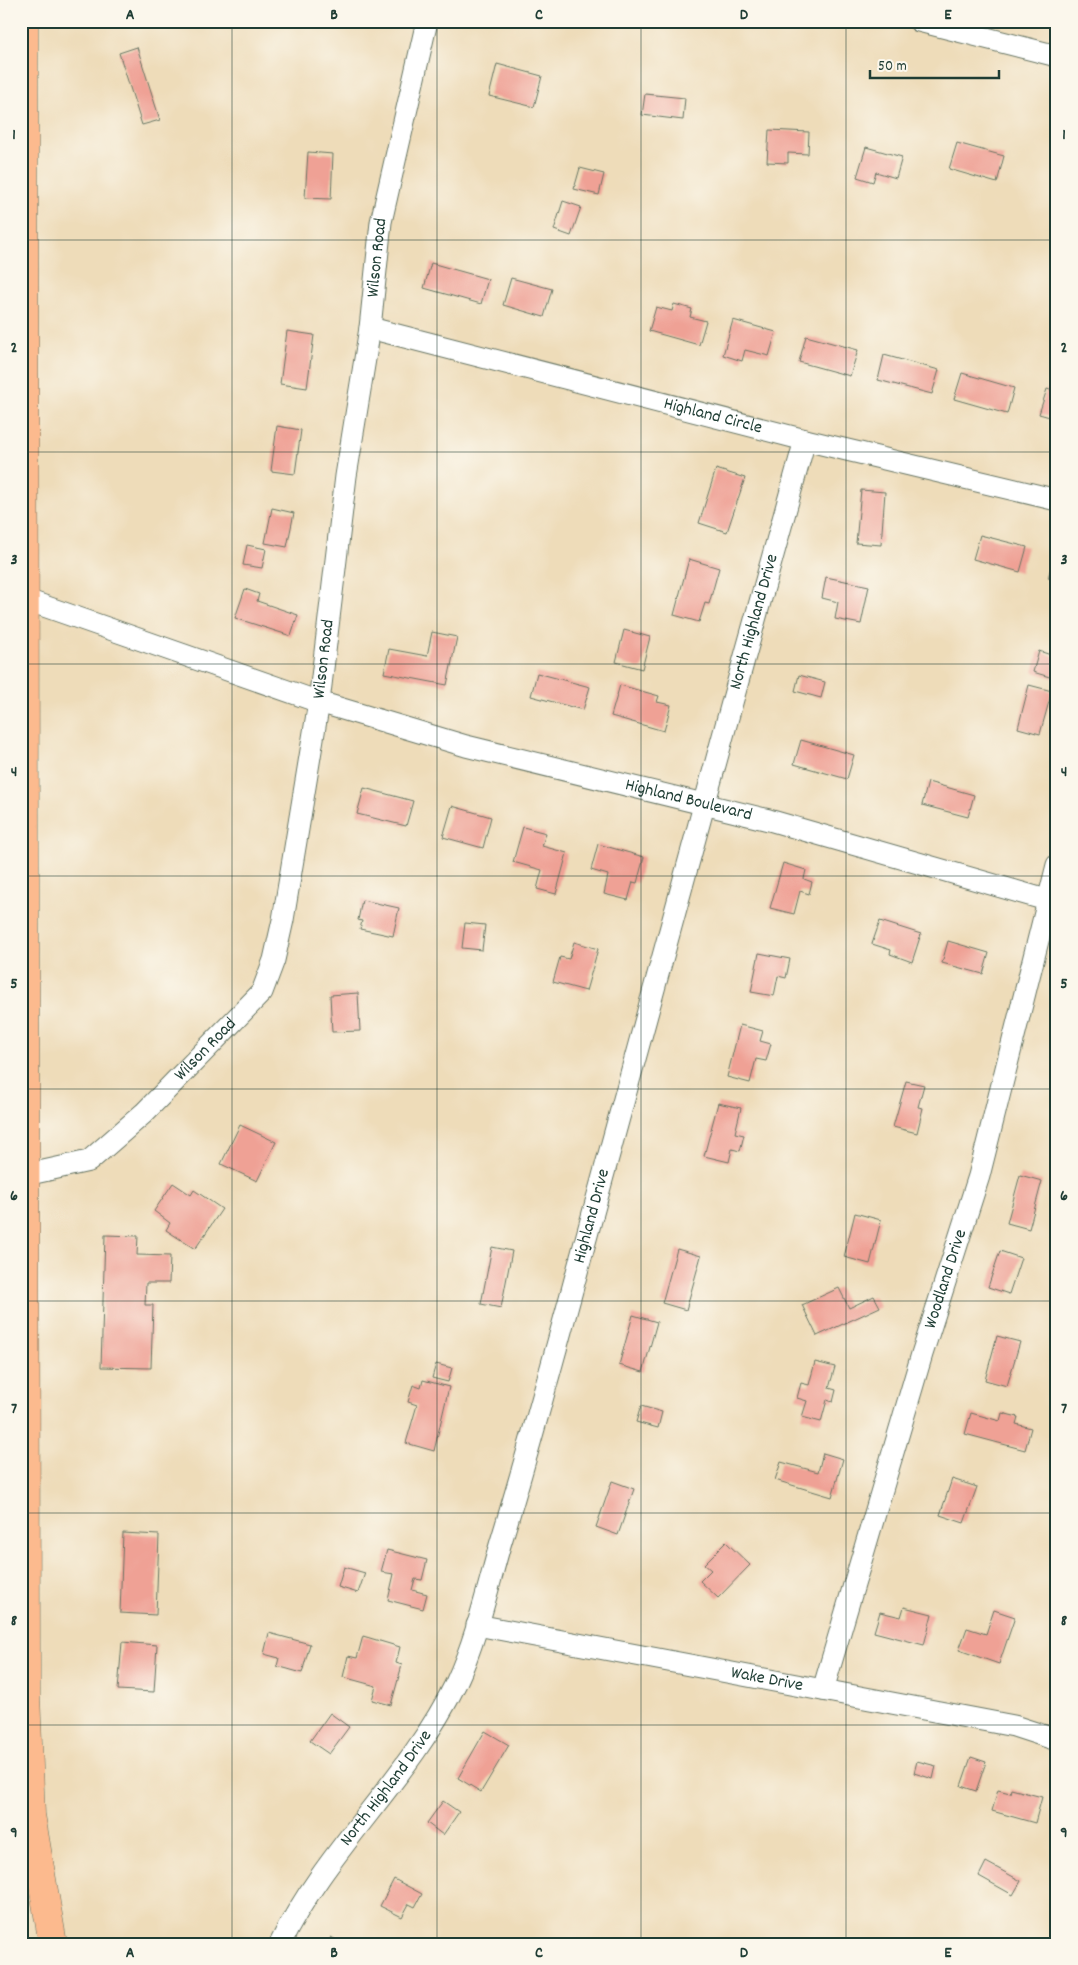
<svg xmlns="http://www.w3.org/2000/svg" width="1078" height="1965" font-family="Dekko,sans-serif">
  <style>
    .building { fill: #efa195 }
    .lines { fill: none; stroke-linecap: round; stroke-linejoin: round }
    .minor-casing { stroke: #677563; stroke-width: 23 }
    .major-casing { stroke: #677563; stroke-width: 29 }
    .minor { stroke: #fff; stroke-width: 21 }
    .major { stroke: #fcba8e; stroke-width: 28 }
    .grid { fill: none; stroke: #1f3d34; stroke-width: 1; stroke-opacity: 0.55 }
    .labels { text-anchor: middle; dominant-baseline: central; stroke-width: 4.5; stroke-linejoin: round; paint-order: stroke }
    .street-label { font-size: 18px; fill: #1f3d34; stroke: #fbf7ec }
    .neatline { fill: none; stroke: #1f3d34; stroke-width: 2 }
    .grid-label { font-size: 16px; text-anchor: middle; font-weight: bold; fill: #1f3d34 }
  </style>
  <rect width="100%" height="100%" fill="#fbf7ec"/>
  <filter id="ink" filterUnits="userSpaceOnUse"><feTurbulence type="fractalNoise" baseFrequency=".02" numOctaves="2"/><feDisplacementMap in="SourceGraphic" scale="10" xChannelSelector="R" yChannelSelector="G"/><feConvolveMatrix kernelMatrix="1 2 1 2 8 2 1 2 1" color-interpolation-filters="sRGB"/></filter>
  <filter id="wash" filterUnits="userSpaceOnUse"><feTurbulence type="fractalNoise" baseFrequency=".0096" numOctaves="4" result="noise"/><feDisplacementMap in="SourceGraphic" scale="20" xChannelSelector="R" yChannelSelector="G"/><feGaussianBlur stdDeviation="1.12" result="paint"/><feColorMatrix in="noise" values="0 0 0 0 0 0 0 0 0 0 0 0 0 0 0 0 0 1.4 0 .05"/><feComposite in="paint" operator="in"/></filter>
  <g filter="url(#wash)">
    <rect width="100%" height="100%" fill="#eedcb9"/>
    <g id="blocks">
      <g class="building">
        <polygon points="137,47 160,120 142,125 119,53"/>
        <polygon points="497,64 542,76 534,107 489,96"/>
        <polygon points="645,94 685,98 683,120 642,115"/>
        <polygon points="769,130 809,132 808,154 788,153 788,163 767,162"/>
        <polygon points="957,143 1004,156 997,183 949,169"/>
        <polygon points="866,147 902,157 896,178 876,172 873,182 857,177"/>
        <polygon points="308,152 333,154 331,199 305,198"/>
        <polygon points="580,168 604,174 599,195 574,189"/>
        <polygon points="563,201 581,207 571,236 554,230"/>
        <polygon points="431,263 488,279 481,304 424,288"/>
        <polygon points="511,278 552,289 544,317 503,305"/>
        <polygon points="674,304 692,309 690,317 706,321 699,345 649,331 656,307 672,311"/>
        <polygon points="733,320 776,332 769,356 745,350 742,361 723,355"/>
        <polygon points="287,331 314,335 307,388 280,384"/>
        <polygon points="806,336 858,350 850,376 799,362"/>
        <polygon points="884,355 939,370 932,394 878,380"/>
        <polygon points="962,373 1014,388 1007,414 954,399"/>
        <polygon points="1047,389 1057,392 1057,419 1039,414"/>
        <polygon points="277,426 301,430 295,474 271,471"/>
        <polygon points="716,469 745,478 727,532 699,523"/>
        <polygon points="861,490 885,492 881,545 856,543"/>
        <polygon points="272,508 294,513 287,547 265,543"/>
        <polygon points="980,535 1027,547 1020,572 973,559"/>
        <polygon points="247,545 266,549 262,568 243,565"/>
        <polygon points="1055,553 1057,553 1057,581 1048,578"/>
        <polygon points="689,559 719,568 709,604 705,603 699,622 674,615"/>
        <polygon points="826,577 869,586 861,624 835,619 838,602 822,598"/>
        <polygon points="245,589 259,594 257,601 298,615 291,636 235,618"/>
        <polygon points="624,630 650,637 642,669 616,662"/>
        <polygon points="432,632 457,637 447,685 384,673 389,649 427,656"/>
        <polygon points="1039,651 1057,657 1053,678 1033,672"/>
        <polygon points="537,673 590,687 583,710 531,696"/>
        <polygon points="799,675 825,682 821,698 795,691"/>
        <polygon points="620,685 659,696 657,702 671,705 664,731 611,716"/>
        <polygon points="1029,685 1052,691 1040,734 1018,728"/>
        <polygon points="801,740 854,755 847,779 794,764"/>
        <polygon points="928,782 974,795 968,817 922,805"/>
        <polygon points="364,788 413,801 406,826 357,814"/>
        <polygon points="452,806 491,817 483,848 443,837"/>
        <polygon points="523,827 546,833 542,846 567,853 556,894 537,889 542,870 513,862"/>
        <polygon points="598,844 644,857 637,883 633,882 628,900 604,894 608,875 591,870"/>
        <polygon points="783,863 806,870 804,879 812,882 809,894 800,891 794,914 770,908"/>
        <polygon points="362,900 399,908 393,936 360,929 362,921 358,920"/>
        <polygon points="880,921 921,934 912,962 890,954 891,950 872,944"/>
        <polygon points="465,923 485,925 482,950 462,948"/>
        <polygon points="948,941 989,953 983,974 942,963"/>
        <polygon points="574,942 598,949 586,991 553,982 560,957 569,959"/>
        <polygon points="759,953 790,959 786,978 778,976 774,996 751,992"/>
        <polygon points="358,993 360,1031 332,1032 330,995"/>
        <polygon points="740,1025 763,1031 760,1041 771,1044 766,1061 756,1059 750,1083 727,1077"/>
        <polygon points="906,1081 924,1085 918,1107 923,1108 917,1133 893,1127"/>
        <polygon points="718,1103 741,1108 735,1133 744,1135 740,1151 732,1149 729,1162 704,1156"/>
        <polygon points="240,1125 276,1142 257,1181 221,1164"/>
        <polygon points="1020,1175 1042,1181 1029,1229 1007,1223"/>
        <polygon points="173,1183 191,1195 194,1190 222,1209 195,1249 166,1230 170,1223 154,1211"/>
        <polygon points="855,1213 881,1220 870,1264 844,1257"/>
        <polygon points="105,1235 138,1236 137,1255 170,1256 169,1283 146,1283 145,1305 153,1305 151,1368 101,1367"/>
        <polygon points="492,1247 512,1251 501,1308 481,1304"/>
        <polygon points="677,1249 701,1256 686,1310 662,1303"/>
        <polygon points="1000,1251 1021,1258 1009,1294 988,1287"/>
        <polygon points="839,1288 849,1308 874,1296 880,1307 817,1336 802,1305"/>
        <polygon points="633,1315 657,1322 643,1372 619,1365"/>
        <polygon points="997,1336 1020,1342 1007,1386 985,1380"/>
        <polygon points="815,1362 835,1367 829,1388 836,1390 833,1402 827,1400 821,1422 802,1417 807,1401 797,1398 801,1383 809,1385"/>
        <polygon points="436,1364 452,1368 448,1382 432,1378"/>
        <polygon points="423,1380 449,1387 434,1451 406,1443 417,1405 408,1402 413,1385 421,1388"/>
        <polygon points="641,1406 662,1412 658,1428 636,1422"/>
        <polygon points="971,1413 1000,1421 1002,1413 1018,1417 1016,1424 1031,1428 1025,1450 965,1434"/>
        <polygon points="823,1453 843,1459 832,1497 775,1480 781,1462 818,1472"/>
        <polygon points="952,1479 977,1487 964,1523 940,1515"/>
        <polygon points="612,1481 634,1489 618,1535 596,1527"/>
        <polygon points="123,1533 159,1535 156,1615 120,1613"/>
        <polygon points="726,1542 750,1565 718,1598 700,1581 711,1570 704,1564"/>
        <polygon points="387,1550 427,1560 422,1580 415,1579 412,1590 427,1594 423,1609 388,1600 394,1574 381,1572"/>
        <polygon points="344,1567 365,1573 358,1593 338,1587"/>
        <polygon points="904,1607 932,1614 924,1645 874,1632 880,1612 901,1617"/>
        <polygon points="994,1610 1015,1617 999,1664 959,1650 967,1628 986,1634"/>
        <polygon points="269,1633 310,1644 302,1673 277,1666 279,1658 264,1654"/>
        <polygon points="363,1636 400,1647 396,1663 402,1665 391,1705 372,1700 376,1686 343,1677 348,1656 357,1658"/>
        <polygon points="122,1642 157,1645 154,1692 118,1690"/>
        <polygon points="330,1713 349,1727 329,1754 310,1741"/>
        <polygon points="485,1731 509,1745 481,1792 458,1778"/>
        <polygon points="971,1757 986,1762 976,1791 961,1786"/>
        <polygon points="917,1761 936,1766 933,1779 914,1773"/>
        <polygon points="1011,1789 1042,1797 1035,1823 992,1811 998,1790 1010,1793"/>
        <polygon points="443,1801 459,1812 443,1835 427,1823"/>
        <polygon points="986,1862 1021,1881 1013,1895 979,1876"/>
        <polygon points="394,1879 422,1894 415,1907 409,1904 402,1917 380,1906"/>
        <polygon points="331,1937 343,1944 331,1944 328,1942"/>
      </g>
    </g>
  </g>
  <g filter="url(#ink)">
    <use href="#blocks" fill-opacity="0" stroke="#677563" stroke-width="1"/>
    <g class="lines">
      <g class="minor-casing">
        <g id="minor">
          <polyline points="919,21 1057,56"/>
          <path id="s1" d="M 370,328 L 805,440 L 1057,500"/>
          <path id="s2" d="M 24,599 L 319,702 L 466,746 L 769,820 L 1057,903"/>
          <path id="s3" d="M 21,1176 L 89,1161 L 144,1113 L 262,992 L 274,960 L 283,920 L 319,702 L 346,476 L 370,328 L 381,222 L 427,21"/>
          <path id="s4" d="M 477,1625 L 1014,1726 L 1057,1740"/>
          <path id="s5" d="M 823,1690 L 922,1354 L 979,1176 L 1057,865"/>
          <path id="s6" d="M 280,1944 C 326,1849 410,1778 456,1683 C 476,1640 487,1591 500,1545 C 529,1450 555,1354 581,1257 C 654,985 729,712 805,440"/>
        </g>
      </g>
      <g class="major-casing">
        <polyline id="major" points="24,21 26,1695 31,1815 53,1944"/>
      </g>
      <use href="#minor" class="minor"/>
      <use href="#major" class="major"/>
    </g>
  </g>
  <path class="grid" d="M 232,21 L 232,1944M 437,21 L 437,1944M 641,21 L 641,1944M 846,21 L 846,1944M 21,240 L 1057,240M 21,452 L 1057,452M 21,664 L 1057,664M 21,876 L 1057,876M 21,1089 L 1057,1089M 21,1301 L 1057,1301M 21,1513 L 1057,1513M 21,1725 L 1057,1725"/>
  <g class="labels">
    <g class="street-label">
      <text stroke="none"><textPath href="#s3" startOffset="1056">Wilson Road</textPath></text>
      <text stroke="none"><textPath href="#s1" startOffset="354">Highland Circle</textPath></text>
      <text stroke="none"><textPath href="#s6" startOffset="1418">North Highland Drive</textPath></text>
      <text stroke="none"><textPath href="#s3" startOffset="651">Wilson Road</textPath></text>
      <text stroke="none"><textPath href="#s2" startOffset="695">Highland Boulevard</textPath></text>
      <text stroke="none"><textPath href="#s3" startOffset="231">Wilson Road</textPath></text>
      <text stroke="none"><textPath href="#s6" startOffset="802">Highland Drive</textPath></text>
      <text stroke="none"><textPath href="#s5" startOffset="429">Woodland Drive</textPath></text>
      <text stroke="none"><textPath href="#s4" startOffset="295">Wake Drive</textPath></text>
      <text stroke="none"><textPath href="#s6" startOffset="189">North Highland Drive</textPath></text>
    </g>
  </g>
  <rect width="1078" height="1965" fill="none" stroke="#fbf7ec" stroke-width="55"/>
  <path d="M870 70v8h129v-8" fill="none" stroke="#1f3d34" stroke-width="2.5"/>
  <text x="878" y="70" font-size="15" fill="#1f3d34" stroke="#fbf7ec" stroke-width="4" paint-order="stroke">50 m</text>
  <rect x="28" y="28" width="1022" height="1910" class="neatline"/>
  <g class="grid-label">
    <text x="130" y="19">A</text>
    <text x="334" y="19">B</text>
    <text x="539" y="19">C</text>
    <text x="744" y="19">D</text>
    <text x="948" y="19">E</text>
    <text x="14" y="139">1</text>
    <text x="1064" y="139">1</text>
    <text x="14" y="352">2</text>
    <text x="1064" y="352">2</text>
    <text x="14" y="564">3</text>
    <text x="1064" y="564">3</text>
    <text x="14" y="776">4</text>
    <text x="1064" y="776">4</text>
    <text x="14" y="988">5</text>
    <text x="1064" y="988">5</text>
    <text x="14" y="1200">6</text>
    <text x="1064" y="1200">6</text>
    <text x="14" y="1413">7</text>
    <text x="1064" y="1413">7</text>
    <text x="14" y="1625">8</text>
    <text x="1064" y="1625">8</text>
    <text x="14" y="1837">9</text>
    <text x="1064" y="1837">9</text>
    <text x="130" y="1957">A</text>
    <text x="334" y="1957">B</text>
    <text x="539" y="1957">C</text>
    <text x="744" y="1957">D</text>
    <text x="948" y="1957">E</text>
  </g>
</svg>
